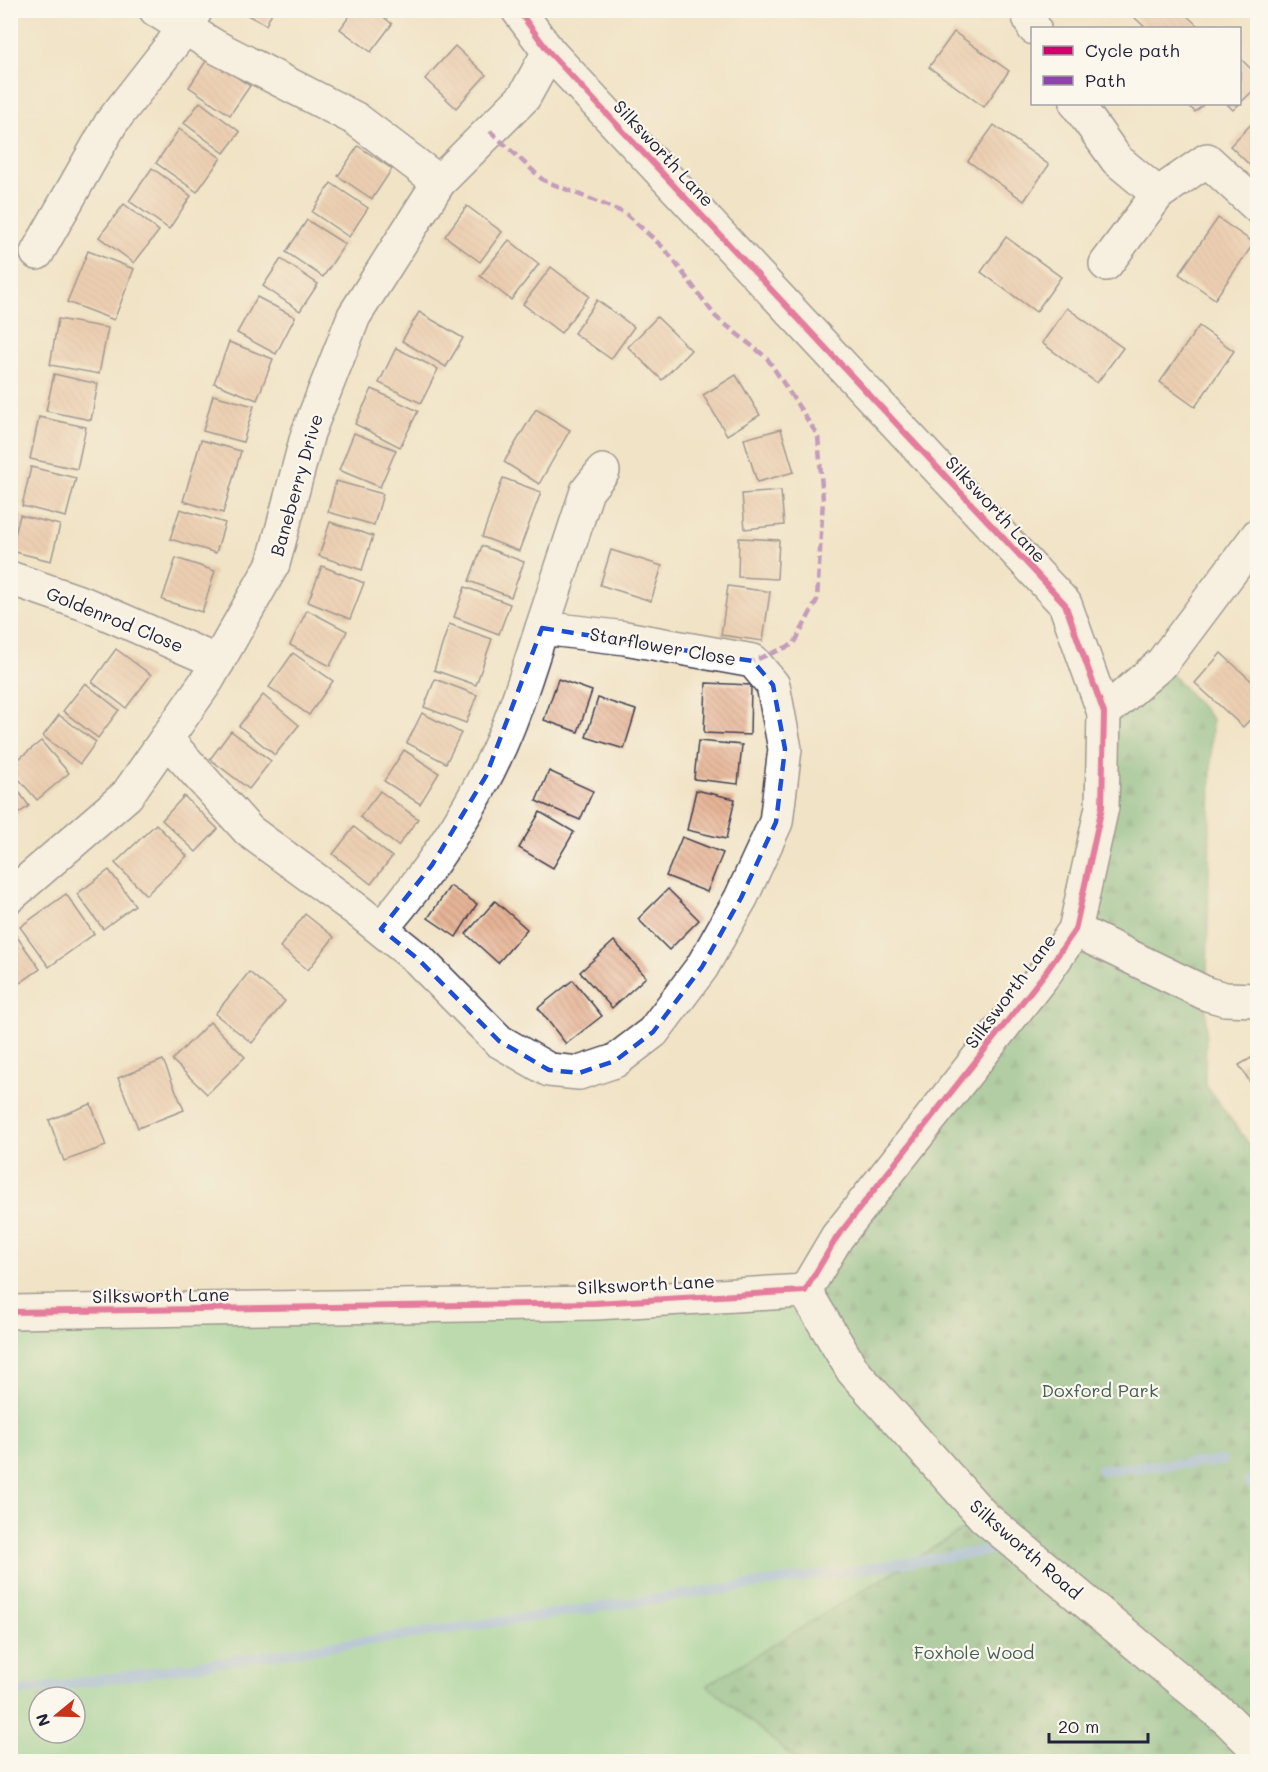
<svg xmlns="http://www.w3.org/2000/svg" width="1268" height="1772" font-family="Mali,sans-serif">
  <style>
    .green { fill: #7dcf90; stroke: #507866; stroke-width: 1.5; fill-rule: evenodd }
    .forest { fill: url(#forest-firs); stroke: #446a5a; stroke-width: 1.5 }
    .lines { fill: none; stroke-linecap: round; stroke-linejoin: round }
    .stream { stroke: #7aa9e4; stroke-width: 10 }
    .building { fill: url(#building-back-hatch) }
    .minor-casing { stroke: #413f50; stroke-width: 36 }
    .tertiary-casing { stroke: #413f50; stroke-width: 36 }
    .minor { stroke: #fff; stroke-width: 33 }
    .tertiary { stroke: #fff; stroke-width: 33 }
    .quiet { stroke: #8e44ad; stroke-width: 4.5; stroke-dasharray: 9 4.5; stroke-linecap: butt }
    .cycleway-casing { stroke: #fbf7ec; stroke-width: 10 }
    .cycleway { stroke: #d6006c; stroke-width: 6 }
    .marked { fill: none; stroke: #1d4ed8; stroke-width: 4.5; stroke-dasharray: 12 8; stroke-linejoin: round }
    .labels { text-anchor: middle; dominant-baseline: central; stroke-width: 4.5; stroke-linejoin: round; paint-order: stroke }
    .street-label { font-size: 18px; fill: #22223b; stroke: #fbf7ec }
    .park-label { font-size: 18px; fill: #425f59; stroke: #fbf7ec }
  </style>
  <defs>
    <pattern id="forest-firs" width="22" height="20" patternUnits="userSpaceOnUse" patternTransform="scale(1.5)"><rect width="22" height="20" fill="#66b27a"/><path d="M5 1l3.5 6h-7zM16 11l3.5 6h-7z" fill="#549065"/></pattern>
    <pattern id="building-back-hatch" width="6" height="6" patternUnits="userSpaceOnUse" patternTransform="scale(1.5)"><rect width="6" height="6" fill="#e6b496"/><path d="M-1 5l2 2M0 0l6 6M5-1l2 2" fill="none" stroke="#c59a82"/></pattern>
  </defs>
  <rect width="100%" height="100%" fill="#fbf7ec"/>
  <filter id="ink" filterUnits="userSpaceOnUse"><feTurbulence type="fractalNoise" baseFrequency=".0167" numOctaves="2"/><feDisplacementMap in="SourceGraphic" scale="12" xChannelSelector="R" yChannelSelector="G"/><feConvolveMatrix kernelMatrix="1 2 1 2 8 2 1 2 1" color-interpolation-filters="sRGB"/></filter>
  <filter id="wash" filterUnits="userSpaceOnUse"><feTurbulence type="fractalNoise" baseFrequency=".008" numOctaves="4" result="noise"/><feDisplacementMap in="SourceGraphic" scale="24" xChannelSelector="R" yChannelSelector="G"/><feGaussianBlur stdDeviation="1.35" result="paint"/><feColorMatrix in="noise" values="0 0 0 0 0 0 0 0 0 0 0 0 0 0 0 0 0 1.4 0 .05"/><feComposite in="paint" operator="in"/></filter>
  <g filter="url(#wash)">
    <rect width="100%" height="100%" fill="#f1e3c6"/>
    <path class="green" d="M 1257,1155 L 984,1517 L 707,1685 L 798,1761 L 11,1761 L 10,1312 L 805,1291 ZM 39,1697 L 75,1697 L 75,1733 L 39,1733 Z"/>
    <polygon class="forest" points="1162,663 1212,719 1205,1084 1257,1155 1257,1761 798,1761 707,1685 984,1517 805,1291 1075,930 1104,713"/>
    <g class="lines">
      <g class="stream">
        <polyline points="1101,1470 1222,1461"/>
        <polyline points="1249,1481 1258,1488"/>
        <polyline points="10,1693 992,1550"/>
      </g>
    </g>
    <g id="blocks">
      <g class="building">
        <polygon points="238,10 273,10 266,25"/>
        <polygon points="354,10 375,10 392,24 371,52 340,29"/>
        <polygon points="1142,10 1186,10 1184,13 1200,28 1146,28 1135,18"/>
        <polygon points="954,32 1009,71 984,107 929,67"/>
        <polygon points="455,46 486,75 456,108 425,79"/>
        <polygon points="208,58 250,86 230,115 189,87"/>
        <polygon points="1240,58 1258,76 1258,86 1233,110 1227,104 1240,104"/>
        <polygon points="200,102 240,132 224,153 184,123"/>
        <polygon points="1187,104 1204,104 1195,112"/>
        <polygon points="1258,117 1258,173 1230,146"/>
        <polygon points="994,125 1049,165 1024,201 968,161"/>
        <polygon points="179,129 221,158 197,192 156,163"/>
        <polygon points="358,146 392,169 372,199 338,176"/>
        <polygon points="152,168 191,196 169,229 129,201"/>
        <polygon points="331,183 368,208 349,237 312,212"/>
        <polygon points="124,204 159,231 134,263 99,237"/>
        <polygon points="467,206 502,232 480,262 445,236"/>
        <polygon points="1218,218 1254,243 1215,299 1179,274"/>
        <polygon points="307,220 345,244 323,277 286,252"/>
        <polygon points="1006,237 1061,277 1036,312 981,272"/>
        <polygon points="509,240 539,264 511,300 480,276"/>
        <polygon points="88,251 134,269 114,320 67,302"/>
        <polygon points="281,259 318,284 300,311 263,286"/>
        <polygon points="551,267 589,296 561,333 523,304"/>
        <polygon points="257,297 295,317 276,354 237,333"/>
        <polygon points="597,300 634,327 611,359 574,333"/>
        <polygon points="1067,308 1123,348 1097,383 1042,343"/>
        <polygon points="419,312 463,338 446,367 402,341"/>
        <polygon points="657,317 691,350 662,380 628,347"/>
        <polygon points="58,319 108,328 99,374 50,365"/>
        <polygon points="1199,326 1234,351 1195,407 1160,382"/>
        <polygon points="229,342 273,359 257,400 214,383"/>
        <polygon points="396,348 438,369 421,403 379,383"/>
        <polygon points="54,374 98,384 91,420 46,411"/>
        <polygon points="736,375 760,415 727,435 703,395"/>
        <polygon points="372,389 418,411 400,447 355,424"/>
        <polygon points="213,395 254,406 243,442 203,431"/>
        <polygon points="536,409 570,430 539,484 504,462"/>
        <polygon points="39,417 86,427 77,469 30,459"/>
        <polygon points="781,429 794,472 757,482 744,439"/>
        <polygon points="354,433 396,450 380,487 339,470"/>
        <polygon points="201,440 241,451 223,513 183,501"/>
        <polygon points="31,467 76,478 66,517 22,506"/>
        <polygon points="503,478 541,492 519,551 482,537"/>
        <polygon points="336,481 383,494 374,525 328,512"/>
        <polygon points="781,491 784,525 745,529 742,494"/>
        <polygon points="180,509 225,523 216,553 170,539"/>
        <polygon points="20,515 60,525 51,561 11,551"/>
        <polygon points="330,522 373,536 362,570 319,556"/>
        <polygon points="739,538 779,540 777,579 738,577"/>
        <polygon points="482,546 524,562 511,597 469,581"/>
        <polygon points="611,550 662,566 651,601 600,585"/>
        <polygon points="176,558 215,571 202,612 162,600"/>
        <polygon points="322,566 364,583 350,619 308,602"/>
        <polygon points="728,586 770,592 763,641 721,635"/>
        <polygon points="465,587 510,604 499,634 454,617"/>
        <polygon points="307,610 347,631 330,666 290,645"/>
        <polygon points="449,624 492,639 476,685 434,670"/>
        <polygon points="116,649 151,675 126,708 92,682"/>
        <polygon points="293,653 333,681 309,715 269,687"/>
        <polygon points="1221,653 1258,687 1258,711 1243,727 1195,683"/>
        <polygon points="435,679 477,695 466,723 424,707"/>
        <polygon points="558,679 592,691 578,732 544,720"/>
        <polygon points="85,683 119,710 98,738 63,711"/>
        <polygon points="706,683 751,685 750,735 704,733"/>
        <polygon points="263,695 299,725 275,755 239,726"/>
        <polygon points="598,698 636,710 624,749 586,737"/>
        <polygon points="422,713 461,733 446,763 407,743"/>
        <polygon points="59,715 96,742 80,764 43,736"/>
        <polygon points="231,731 271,761 249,789 210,759"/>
        <polygon points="41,741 69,773 37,800 10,769 10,766"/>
        <polygon points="698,741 742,745 738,784 694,779"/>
        <polygon points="404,750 439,773 420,804 384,781"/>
        <polygon points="549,771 593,791 580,820 536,801"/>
        <polygon points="10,779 29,806 10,819"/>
        <polygon points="696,790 735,799 726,839 687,830"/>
        <polygon points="380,791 418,819 398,846 360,817"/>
        <polygon points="184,796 218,829 196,852 162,820"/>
        <polygon points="540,812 574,832 553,868 519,848"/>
        <polygon points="156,824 187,856 146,895 115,863"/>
        <polygon points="354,827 392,857 371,884 333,854"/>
        <polygon points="682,837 723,853 707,892 666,876"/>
        <polygon points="109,870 135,905 103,929 77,894"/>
        <polygon points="450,886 477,904 456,937 428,918"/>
        <polygon points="668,889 699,920 669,950 638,919"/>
        <polygon points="66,894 94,934 49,967 20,927"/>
        <polygon points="495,901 527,929 498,963 466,934"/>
        <polygon points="305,914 334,937 308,970 280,947"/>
        <polygon points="15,934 40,969 10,990 10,937"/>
        <polygon points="614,941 646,977 612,1008 580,972"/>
        <polygon points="249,972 285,1001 252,1043 215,1014"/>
        <polygon points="573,980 602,1016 566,1044 538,1008"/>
        <polygon points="210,1022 245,1057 207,1094 172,1060"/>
        <polygon points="1258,1054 1258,1094 1239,1065"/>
        <polygon points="163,1060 184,1110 138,1128 118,1078"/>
        <polygon points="91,1104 106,1146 64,1161 49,1120"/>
      </g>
    </g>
  </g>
  <g filter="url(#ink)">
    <use href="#blocks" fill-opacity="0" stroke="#413f50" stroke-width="1.5"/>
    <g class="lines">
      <g class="minor-casing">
        <g id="minor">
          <polyline points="156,10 216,47 356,119 439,182"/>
          <polyline points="1026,10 1034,28"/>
          <polyline points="1077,104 1117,160 1158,194 1207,160 1258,207"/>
          <polyline points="37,253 111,123 185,28 196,10"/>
          <polyline points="1106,264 1158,194"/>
          <polyline points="10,578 85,604 218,662"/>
          <polyline points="542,628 587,491 603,471"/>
          <polyline points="1104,713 1162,663 1258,535"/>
          <path d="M 166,739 L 249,831 L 357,910 L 418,959 L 499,1041 L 549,1070 L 579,1073 L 615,1061 L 653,1032 L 702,967 L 741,898 L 776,822 L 785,749 L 773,685 L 753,661 L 625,638 L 542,628 C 531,661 521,695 508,727 C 478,802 433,868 381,929"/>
          <polyline points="10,896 127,795 208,679 273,564 308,433 354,316 439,182 524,97 549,52"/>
          <polyline points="1075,930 1207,994 1225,999 1258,1000"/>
        </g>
      </g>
      <g class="tertiary-casing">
        <g id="tertiary">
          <polyline points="805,1291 853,1371 984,1517 1228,1720 1258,1750"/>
          <polyline points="10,1312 595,1303 805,1291 837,1237 1046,972 1075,930 1102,807 1104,713 1065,604 549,52 518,10"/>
        </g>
      </g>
      <use href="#minor" class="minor"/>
      <use href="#tertiary" class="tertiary"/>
      <polyline class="quiet" points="490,131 543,180 625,213 665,249 716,317 767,358 818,436 823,500 817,600 794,644 753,661"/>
      <g class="cycleway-casing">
        <polyline id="cycleway" points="10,1312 595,1303 805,1291 837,1237 1046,972 1075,930 1102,807 1104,713 1065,604 549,52 518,10"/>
      </g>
      <use href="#cycleway" class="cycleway"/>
    </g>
  </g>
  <path d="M0 0H1268V1772H0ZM 542,628 L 753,661 L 773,685 L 785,749 L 776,822 L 741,898 L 702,967 L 653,1032 L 615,1061 L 579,1073 L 549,1070 L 499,1041 L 418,959 L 381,929 L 432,865 L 486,776 Z" fill="#f1e3c6" fill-opacity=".55" fill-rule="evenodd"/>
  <path class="marked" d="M 542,628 L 753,661 L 773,685 L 785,749 L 776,822 L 741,898 L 702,967 L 653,1032 L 615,1061 L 579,1073 L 549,1070 L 499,1041 L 418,959 L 381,929 L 432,865 L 486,776 Z"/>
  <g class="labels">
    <g class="street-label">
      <text transform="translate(664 153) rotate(47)">Silksworth Lane</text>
      <text transform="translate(296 485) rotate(-74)">Baneberry Drive</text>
      <text transform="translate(996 509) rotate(47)">Silksworth Lane</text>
      <text transform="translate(115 619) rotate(22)">Goldenrod Close</text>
      <text transform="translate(663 646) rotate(10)">Starflower Close</text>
      <text transform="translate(1010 991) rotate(-53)">Silksworth Lane</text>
      <text transform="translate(646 1284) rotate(-3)">Silksworth Lane</text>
      <text transform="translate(161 1295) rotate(-1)">Silksworth Lane</text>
      <text transform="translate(1026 1549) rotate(41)">Silksworth Road</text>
    </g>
    <g class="park-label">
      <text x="1100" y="1390">Doxford Park</text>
      <text x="974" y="1652">Foxhole Wood</text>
    </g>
  </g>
  <rect width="1268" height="1772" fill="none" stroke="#fbf7ec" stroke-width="36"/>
  <rect x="1031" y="27" width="210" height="78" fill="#fbf7ec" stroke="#a4a2a5" stroke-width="1.5"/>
  <rect x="1043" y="46" width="30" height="9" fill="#d6006c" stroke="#a4a2a5" stroke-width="1.5"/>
  <text x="1085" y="57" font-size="18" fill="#22223b">Cycle path</text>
  <rect x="1043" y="76" width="30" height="9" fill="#8e44ad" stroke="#a4a2a5" stroke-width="1.5"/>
  <text x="1085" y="87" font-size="18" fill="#22223b">Path</text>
  <g transform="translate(57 1715) rotate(251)"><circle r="28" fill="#fbf7ec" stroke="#a4a2a5" stroke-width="1.5"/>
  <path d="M0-4.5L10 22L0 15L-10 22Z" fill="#c8321e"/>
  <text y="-9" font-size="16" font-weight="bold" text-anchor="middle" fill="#22223b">N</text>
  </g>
  <path d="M1049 1733v9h99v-9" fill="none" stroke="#22223b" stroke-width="3"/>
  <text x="1058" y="1733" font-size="18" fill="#22223b" stroke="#fbf7ec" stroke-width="4.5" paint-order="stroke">20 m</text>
</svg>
